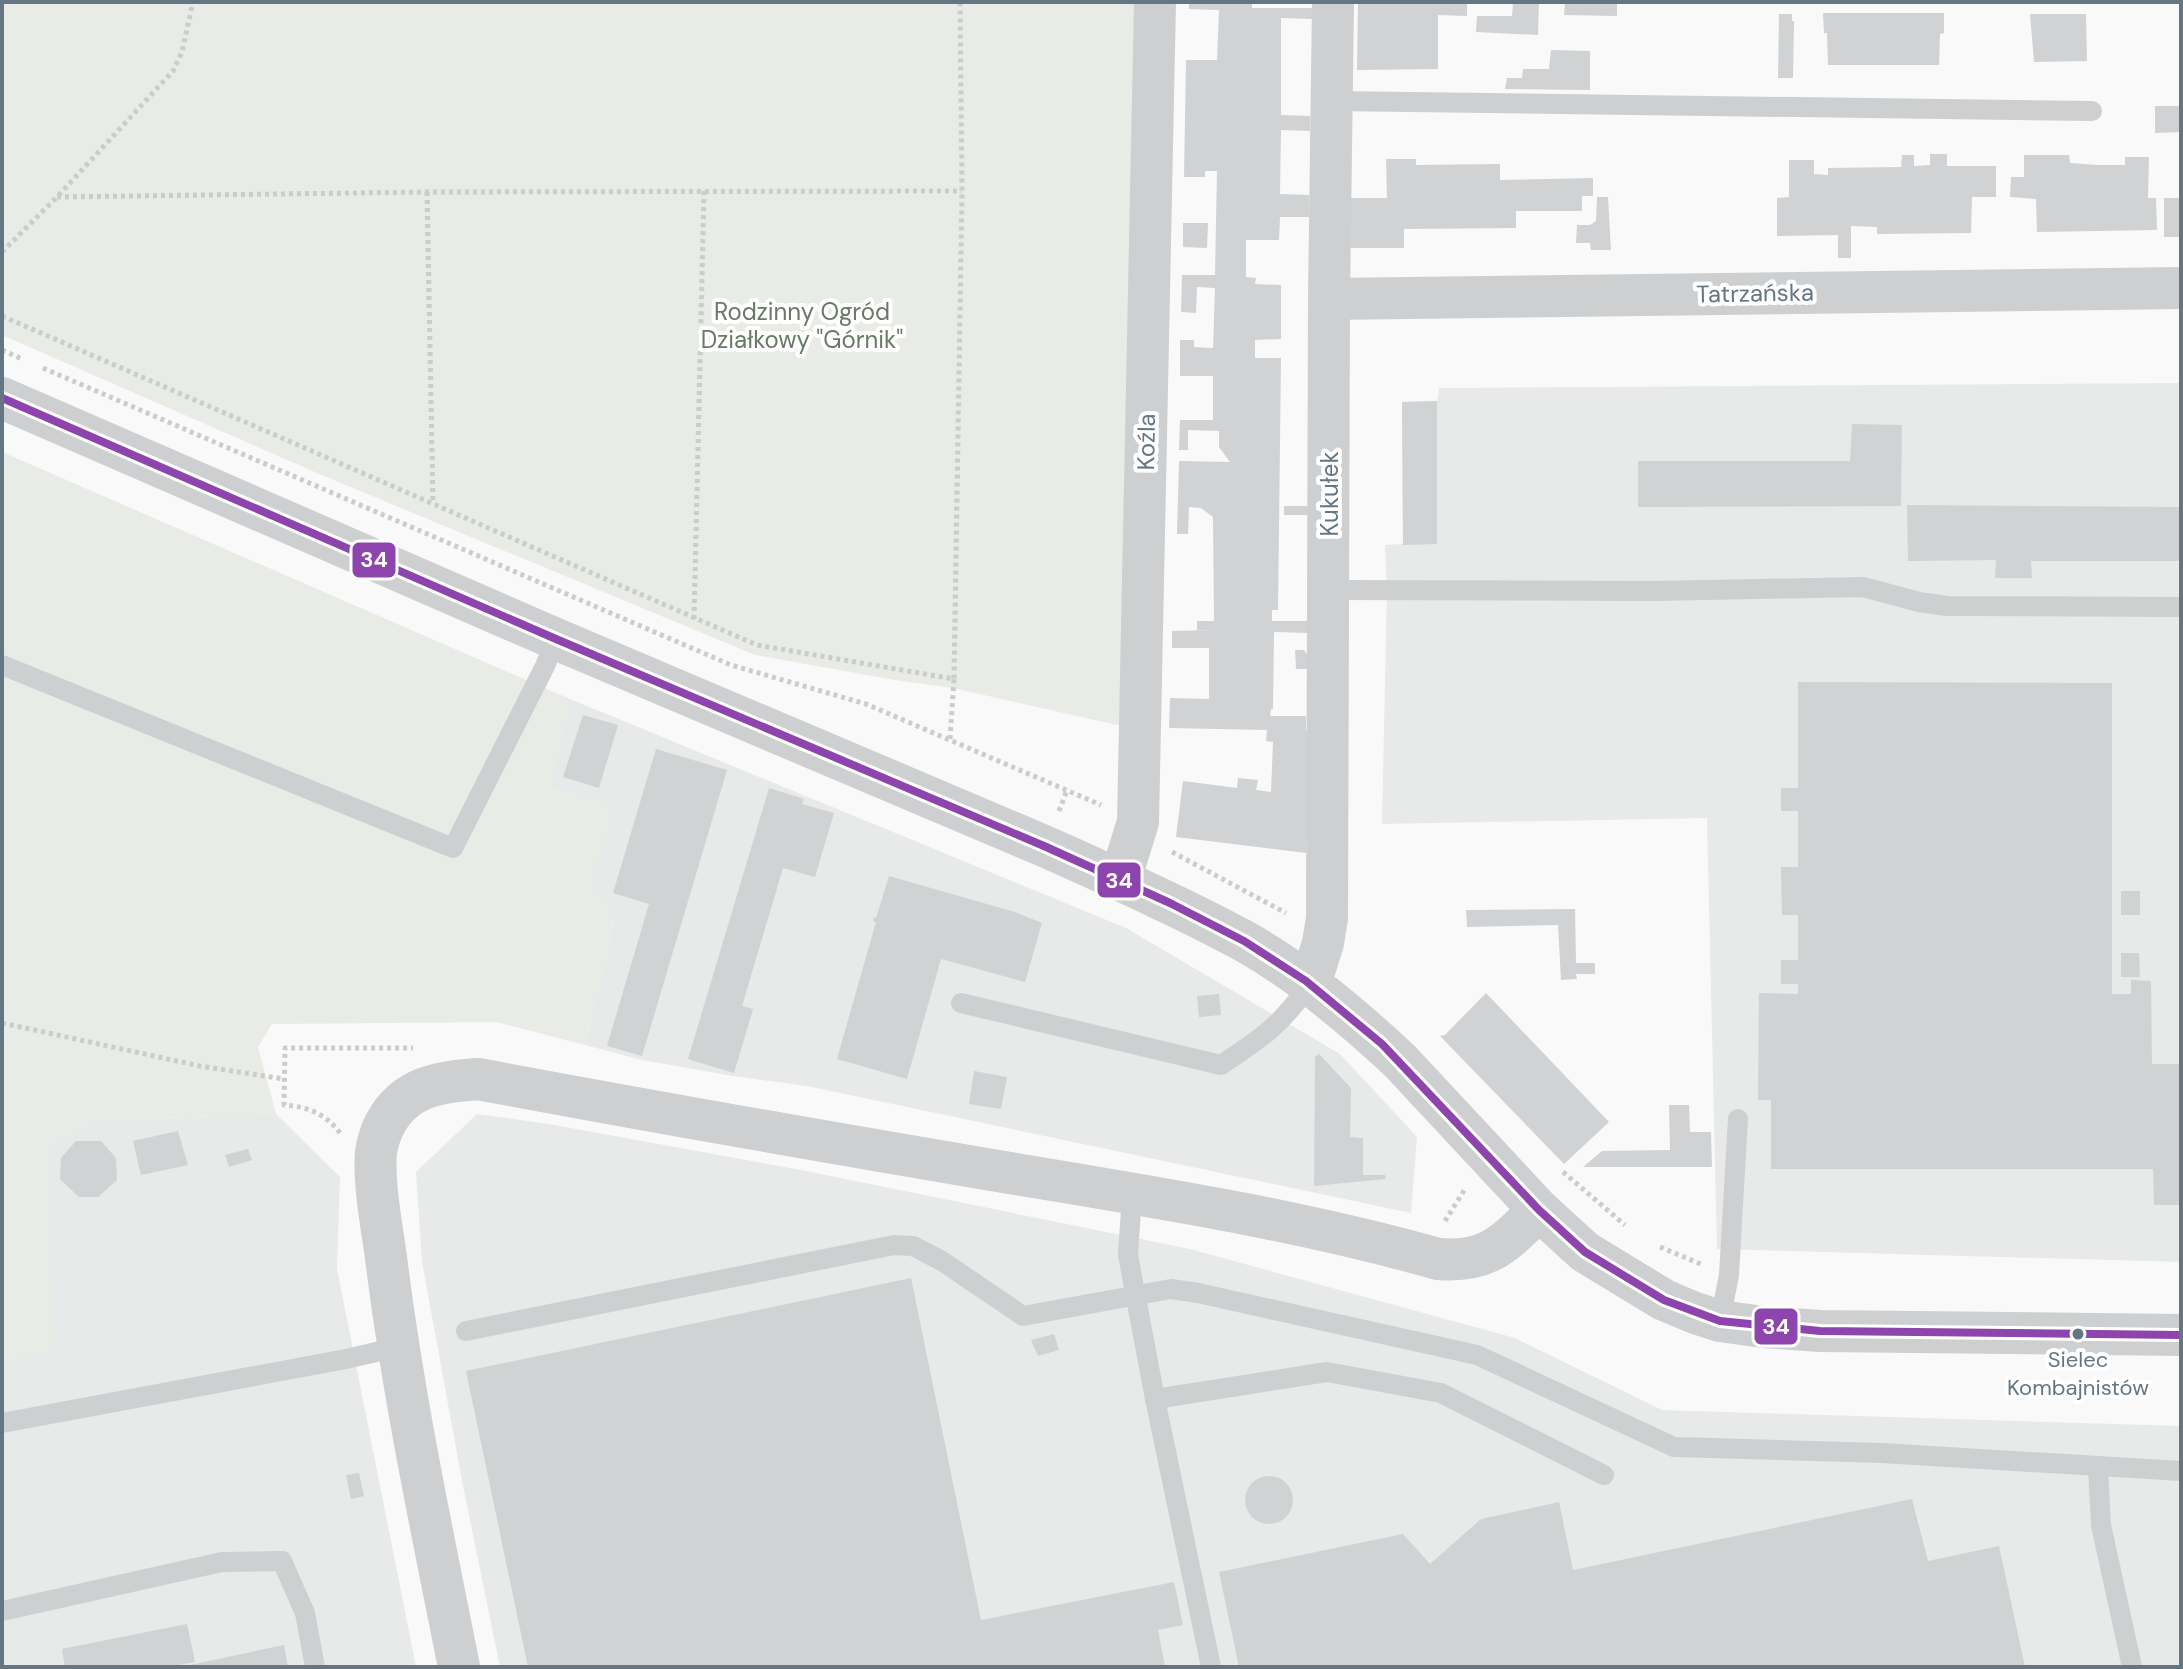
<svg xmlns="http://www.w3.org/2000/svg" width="2183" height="1669" font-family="'DM Sans',sans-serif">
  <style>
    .built { fill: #e8e9e9 }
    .green { fill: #e8ebe6 }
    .building { fill: #d0d2d3 }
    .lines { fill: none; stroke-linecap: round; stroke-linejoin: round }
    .path { stroke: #cbcccd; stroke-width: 5; stroke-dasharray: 4 4; stroke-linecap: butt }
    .lane { stroke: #cecfd0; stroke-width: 20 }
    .street { stroke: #cecfd0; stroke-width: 42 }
    .bus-1-casing { stroke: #fff; stroke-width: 14 }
    .bus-1 { stroke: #8e44ad; stroke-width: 8 }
    .bus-dot { fill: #657683; stroke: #fff; stroke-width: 3 }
    .labels { text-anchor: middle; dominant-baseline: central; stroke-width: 8; stroke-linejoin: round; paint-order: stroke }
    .bus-label { font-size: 22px; fill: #657683; stroke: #fff }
    .street-label { font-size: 24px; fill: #657683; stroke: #fff }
    .park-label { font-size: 24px; fill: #687a64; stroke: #fff }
    .line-badge { stroke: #fff; stroke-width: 3 }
    .badge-label { font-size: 22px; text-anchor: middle; font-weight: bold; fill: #fff }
  </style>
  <rect width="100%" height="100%" fill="#f9f9f9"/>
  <g class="built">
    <polygon points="2181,383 2181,1262 1717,1249 1707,818 1382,824 1387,590 1385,545 1403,544 1402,402 1437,401 1439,388"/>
    <polygon points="570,699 1126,928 1340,1054 1417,1137 1411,1213 807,1086 733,1076 642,1060 585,1045 614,920 589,884 614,806 548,788"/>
    <polygon points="2,1097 98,1120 276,1114 340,1177 337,1269 416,1667 2,1667"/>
    <polygon points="477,1114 549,1124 801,1170 1190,1249 1515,1338 1662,1410 2181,1426 2181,1667 500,1667 463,1486 422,1262 416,1172"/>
  </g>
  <g class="green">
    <polygon points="2,2 1134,2 1126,727 953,688 895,680 755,655 317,473 2,335"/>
    <polygon points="2,452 570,699 548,788 615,806 589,884 614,920 585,1045 496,1022 272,1024 258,1047 276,1114 98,1120 48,1146 55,1349 2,1364"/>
  </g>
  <g class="building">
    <polygon points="1189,2 1252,2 1252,8 1313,8 1312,19 1281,18 1281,115 1310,116 1310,131 1281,130 1280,194 1309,195 1309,217 1280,217 1279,240 1246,240 1246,277 1256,278 1255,284 1281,285 1281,339 1255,340 1255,358 1281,358 1278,610 1272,610 1272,621 1309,621 1309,633 1274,632 1273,709 1271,709 1270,716 1306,716 1306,730 1312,730 1306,853 1176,837 1183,781 1237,788 1238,778 1258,780 1256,790 1271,792 1273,742 1266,741 1267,730 1169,728 1170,698 1209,699 1209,648 1172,648 1172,631 1214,630 1197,630 1197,621 1214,621 1213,517 1201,508 1189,507 1188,534 1177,534 1179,461 1230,462 1219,447 1219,431 1188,430 1188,450 1179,450 1180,420 1213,420 1213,376 1180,376 1180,340 1194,340 1194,347 1213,348 1215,288 1197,287 1196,313 1181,312 1182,275 1215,275 1217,171 1205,171 1205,177 1184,177 1186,60 1217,60 1219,10 1189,9"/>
    <polygon points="1358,2 1467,2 1467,16 1438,15 1438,69 1357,70"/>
    <polygon points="1513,2 1539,2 1538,35 1476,32 1477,16 1512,16"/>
    <polygon points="1565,2 1617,2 1617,16 1564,15"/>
    <polygon points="1823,13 1944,13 1944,33 1940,34 1939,65 1828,65 1827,33 1824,33"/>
    <polygon points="1779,14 1792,14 1792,21 1794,21 1793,78 1778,78"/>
    <polygon points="2030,14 2086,14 2087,61 2034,62"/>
    <polygon points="1551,50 1590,51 1590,90 1505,89 1507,78 1522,78 1523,69 1549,69"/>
    <polygon points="2155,106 2181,106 2181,132 2155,133"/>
    <polygon points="1930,154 1947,154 1947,166 1996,166 1996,197 1972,197 1971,233 1877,234 1877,227 1851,226 1851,258 1838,258 1838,235 1777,236 1777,198 1789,197 1789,160 1814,160 1814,174 1828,175 1828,168 1901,167 1902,155 1914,155 1914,166 1930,165"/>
    <polygon points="2024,155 2069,155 2070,163 2098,165 2125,165 2125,157 2149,157 2148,198 2156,198 2157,230 2037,232 2036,199 2010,197 2011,177 2024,177"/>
    <polygon points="1386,159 1416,159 1416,165 1500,164 1500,180 1593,178 1593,196 1582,196 1582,211 1516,211 1516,228 1404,229 1404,248 1348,248 1347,198 1387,198"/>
    <polygon points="1597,197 1608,197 1611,250 1591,250 1590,243 1576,243 1577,225 1590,225 1596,221"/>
    <rect x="2164" y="198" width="16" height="39"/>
    <polygon points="1183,223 1208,223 1207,248 1183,247"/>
    <polygon points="1437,401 1437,544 1403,545 1402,402"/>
    <polygon points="1852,424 1902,425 1901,506 1638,507 1638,461 1850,461"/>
    <polygon points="1907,505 2181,507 2181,561 2031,561 2032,578 1995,578 1996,560 1908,561"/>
    <rect x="1284" y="506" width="26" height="9"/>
    <polygon points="1295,650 1304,650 1309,657 1309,669 1296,669"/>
    <polygon points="1798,682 2112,683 2112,994 2131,994 2131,980 2151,981 2152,1064 2181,1064 2181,1205 2154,1205 2153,1169 1771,1169 1771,1100 1758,1100 1759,993 1798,994 1798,984 1781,984 1781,960 1798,960 1798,915 1782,915 1781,867 1798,867 1798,811 1781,811 1781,788 1798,788"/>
    <polygon points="583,715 618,725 599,788 563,777"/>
    <polygon points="656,749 727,770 642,1056 607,1046 649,904 613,893"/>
    <polygon points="769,788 804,799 802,804 834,813 815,877 783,868 742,1006 753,1009 734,1073 688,1059"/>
    <polygon points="889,876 1015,912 1042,923 1025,982 941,959 907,1079 837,1059 876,922 873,921 874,917 876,918"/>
    <rect x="2121" y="891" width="19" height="24"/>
    <polygon points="1575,909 1576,963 1595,963 1595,974 1576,974 1577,979 1561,980 1558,925 1467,927 1466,910"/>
    <polygon points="2121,953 2139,953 2140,977 2121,977"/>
    <polygon points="1486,993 1609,1122 1564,1164 1440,1036 1445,1035"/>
    <polygon points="1219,994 1221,1015 1199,1017 1197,996"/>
    <polygon points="1319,1054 1351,1088 1350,1137 1363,1138 1363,1175 1385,1175 1386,1179 1314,1186 1315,1057"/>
    <polygon points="974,1071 1007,1077 1001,1109 969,1104"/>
    <polygon points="1669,1105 1689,1105 1690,1132 1711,1132 1712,1167 1583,1167 1602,1151 1670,1150"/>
    <polygon points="178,1131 188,1165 141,1175 133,1141"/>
    <polygon points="76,1141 101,1141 116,1158 117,1180 98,1197 79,1197 60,1179 61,1158"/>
    <polygon points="248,1149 252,1160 229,1167 225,1155"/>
    <polygon points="911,1278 981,1620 1174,1582 1183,1625 1158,1630 1165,1667 528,1667 466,1371"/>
    <polygon points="1054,1334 1059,1350 1038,1356 1031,1340"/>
    <polygon points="359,1473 364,1496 351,1499 346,1475"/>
    <circle cx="1269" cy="1500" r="24"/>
    <polygon points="1912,1499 1928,1561 1999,1546 2025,1667 1239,1667 1219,1572 1403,1534 1430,1564 1481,1519 1559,1502 1573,1570"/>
    <polygon points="187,1624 195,1662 168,1667 65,1667 62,1649"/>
    <polygon points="284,1645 288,1667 185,1667 185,1666"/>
  </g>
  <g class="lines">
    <g class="path">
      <polyline points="427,192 433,504"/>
      <polyline points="57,197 427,192 962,191"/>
      <polyline points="2,252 57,197 173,71 182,52 193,2"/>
      <polyline points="2,316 757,645 954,679 962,191 960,2"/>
      <polyline points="2,350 22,359"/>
      <polyline points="43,368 731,665 866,704 1101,805"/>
      <polyline points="694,619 704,191"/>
      <polyline points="950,739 954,679"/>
      <polyline points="1059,811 1067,790"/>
      <polyline points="1172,852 1286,913"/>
      <polyline points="2,1023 200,1066 284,1079"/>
      <path d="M 340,1133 C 325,1113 308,1107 284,1105 L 285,1048 L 413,1048"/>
      <polyline points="1563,1172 1625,1225"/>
      <polyline points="1445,1221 1465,1189"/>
      <polyline points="1660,1247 1703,1265"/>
    </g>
    <g class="lane">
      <polyline points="1332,101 2092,111"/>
      <polyline points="1329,590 1655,591 1863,587 1919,602 1947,606 2181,607"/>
      <polyline points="2,665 453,848 545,666 556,639"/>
      <path d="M 961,1003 L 1221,1065 C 1262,1038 1281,1025 1310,984"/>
      <polyline points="1132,1194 1128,1255 1155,1399 1211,1667"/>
      <polyline points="1720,1321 1729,1275 1738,1119"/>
      <polyline points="466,1331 894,1245 913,1246 942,1261 1023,1316 1171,1289 1198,1293 1477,1355 1674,1447 1882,1453 2181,1471"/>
      <polyline points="1155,1399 1327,1372 1441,1393 1604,1475"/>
      <polyline points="2,1423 346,1359 398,1347"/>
      <polyline points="2098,1468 2101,1525 2132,1667"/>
      <polyline points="2,1611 222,1562 282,1561 305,1613 315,1667"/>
    </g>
    <g class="street">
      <polyline points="1329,299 2181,288"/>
      <path d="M 2,398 L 556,639 L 1044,846 C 1111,876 1179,906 1244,941 C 1301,973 1352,1016 1400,1061 L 1539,1210 L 1585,1252 L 1664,1300 L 1695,1313 L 1720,1321 L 1763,1327 L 1820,1331 L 2181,1335"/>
      <polyline points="1120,880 1138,822 1155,2"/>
      <polyline points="1310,984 1323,943 1327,918 1329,299 1333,2"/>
      <path d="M 459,1667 C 433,1536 405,1405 388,1273 C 384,1237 373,1187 376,1152 C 377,1144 381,1131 385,1124 C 405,1086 439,1082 478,1079 C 649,1111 820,1141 992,1170 C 1141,1195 1293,1218 1438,1259 C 1489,1263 1505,1243 1539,1210"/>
    </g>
    <g class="bus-1-casing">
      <polyline id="bus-1" points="2,398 556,639 1044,846 1170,903 1244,941 1306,981 1382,1044 1539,1210 1585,1252 1664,1300 1720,1321 1820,1331 2181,1335"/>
    </g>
    <use href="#bus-1" class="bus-1"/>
  </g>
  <circle class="bus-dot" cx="2078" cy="1334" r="7"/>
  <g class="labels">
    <g class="bus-label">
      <text x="2078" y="1359">Sielec<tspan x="2078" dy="28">Kombajnistów</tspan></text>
    </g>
    <g class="street-label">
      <text transform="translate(1755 293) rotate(-1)">Tatrzańska</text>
      <text transform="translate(1146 442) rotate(-89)">Koźla</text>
      <text transform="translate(1329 494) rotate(-90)">Kukułek</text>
    </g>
    <g class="park-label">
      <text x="802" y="311">Rodzinny Ogród<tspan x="802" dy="28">Działkowy "Górnik"</tspan></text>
    </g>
  </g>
  <g class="line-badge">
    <rect x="351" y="541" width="46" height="38" rx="8" fill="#8e44ad"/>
    <rect x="1096" y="861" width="46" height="38" rx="8" fill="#8e44ad"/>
    <rect x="1753" y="1307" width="46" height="39" rx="8" fill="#8e44ad"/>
  </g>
  <g class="badge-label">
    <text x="374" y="567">34</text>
    <text x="1119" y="888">34</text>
    <text x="1776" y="1334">34</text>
  </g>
  <rect width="2183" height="1669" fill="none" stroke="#657683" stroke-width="8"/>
</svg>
